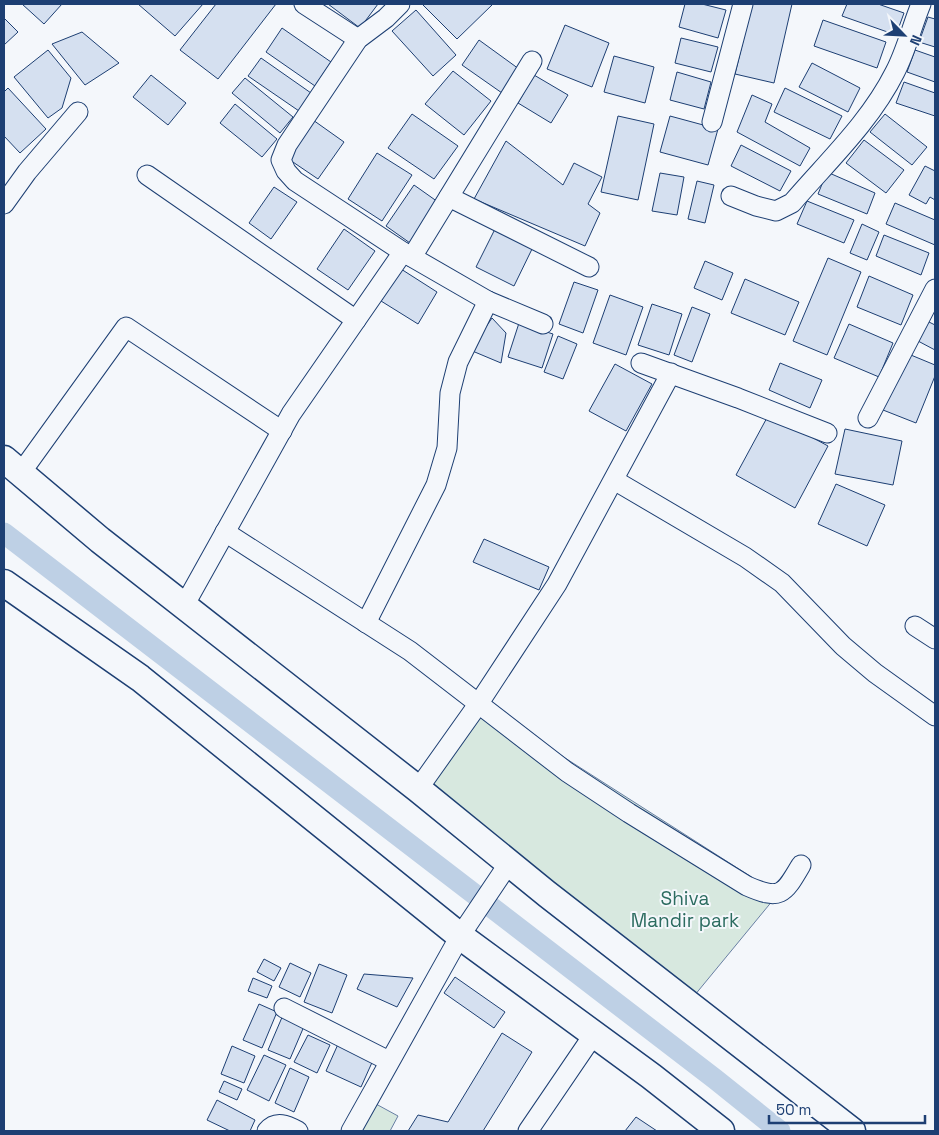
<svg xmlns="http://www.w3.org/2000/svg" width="939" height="1135" font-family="'Space Grotesk',sans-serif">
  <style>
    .park { fill: #d7e8df; stroke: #687fa3 }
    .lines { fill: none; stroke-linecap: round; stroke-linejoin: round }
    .canal { stroke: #bed0e5; stroke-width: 21 }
    .building { fill: #d5e0f0; stroke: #1d3f73 }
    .street-casing { stroke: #1d3f73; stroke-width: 21 }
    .secondary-casing { stroke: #1d3f73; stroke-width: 29 }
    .street { stroke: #f4f7fb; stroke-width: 19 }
    .secondary { stroke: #f4f7fb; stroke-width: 26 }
    .labels { text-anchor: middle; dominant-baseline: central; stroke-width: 4; stroke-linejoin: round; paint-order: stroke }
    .park-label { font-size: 19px; fill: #2c6c60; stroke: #f4f7fb }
  </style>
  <rect width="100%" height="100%" fill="#f4f7fb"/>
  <g class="park">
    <polygon points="479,703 778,894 694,996 425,784"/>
    <polygon points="376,1104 398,1116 390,1131 361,1131"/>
  </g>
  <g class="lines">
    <polyline class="canal" points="4,533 715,1079 780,1131"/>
  </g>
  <g class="building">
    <polygon points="22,4 62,4 44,24"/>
    <polygon points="138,4 203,4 175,36"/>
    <polygon points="216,4 276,4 218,79 180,50"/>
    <polygon points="328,4 378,4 360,28"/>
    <polygon points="424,4 493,4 457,39 423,5"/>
    <polygon points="685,4 702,4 726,10 718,38 679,27"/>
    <polygon points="752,4 792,4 774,83 735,74"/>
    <polygon points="847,4 878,4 904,13 896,35 842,16"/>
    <polygon points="416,10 456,55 433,76 392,31"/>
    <polygon points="928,17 935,19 935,47 919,42"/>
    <polygon points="4,18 18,32 4,45"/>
    <polygon points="823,20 886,42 877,68 814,46"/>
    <polygon points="565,25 609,43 592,87 547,69"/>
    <polygon points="282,28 331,62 315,86 266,52"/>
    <polygon points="82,32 119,63 85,85 52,44"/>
    <polygon points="681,38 718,47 711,72 675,63"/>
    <polygon points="479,40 519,69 502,93 462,65"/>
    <polygon points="48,50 71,78 62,108 48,118 14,77"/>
    <polygon points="915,50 935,57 935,82 907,72"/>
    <polygon points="614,56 654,67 645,103 604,92"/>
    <polygon points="261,58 311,93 299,111 248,76"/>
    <polygon points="812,63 860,88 848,112 799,87"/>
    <polygon points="453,71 491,101 464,135 425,104"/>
    <polygon points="677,72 711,82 704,109 670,100"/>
    <polygon points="151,75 186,103 168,125 133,97"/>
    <polygon points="534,75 568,95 551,123 518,103"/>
    <polygon points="245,78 293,117 280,133 232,93"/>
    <polygon points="904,82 935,93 935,116 896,103"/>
    <polygon points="8,88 46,129 20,153 4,136 4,92"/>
    <polygon points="785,88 842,116 830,139 774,112"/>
    <polygon points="752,95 772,104 765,122 810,148 800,166 737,132"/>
    <polygon points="235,104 277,139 262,157 220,123"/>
    <polygon points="412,114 458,146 434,179 388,148"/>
    <polygon points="885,114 927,147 912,165 870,132"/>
    <polygon points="618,116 654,124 638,200 601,192"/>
    <polygon points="670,116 718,129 708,165 660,152"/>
    <polygon points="313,120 344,142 318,179 287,158"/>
    <polygon points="864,140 904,170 886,193 846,163"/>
    <polygon points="506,141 563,185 574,163 602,177 588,204 600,213 585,246 474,199"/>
    <polygon points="741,145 791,171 780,191 731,166"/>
    <polygon points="377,153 412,175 382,221 348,199"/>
    <polygon points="925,166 935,171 935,200 930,197 926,204 909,195"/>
    <polygon points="827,172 875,193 867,214 818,194"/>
    <polygon points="660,173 684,177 677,215 652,211"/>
    <polygon points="697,181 714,185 705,223 688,219"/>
    <polygon points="414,185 438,202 410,243 386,226"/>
    <polygon points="274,187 297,202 271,239 249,223"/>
    <polygon points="807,201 854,220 844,243 797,224"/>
    <polygon points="895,203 935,220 935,245 886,224"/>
    <polygon points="862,224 879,232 867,260 850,253"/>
    <polygon points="496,227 533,247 514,286 476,267"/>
    <polygon points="344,229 375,251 348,290 317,269"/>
    <polygon points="884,235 929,253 921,275 876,256"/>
    <polygon points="828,258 861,272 827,355 793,341"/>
    <polygon points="705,261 733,273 722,300 694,288"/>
    <polygon points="401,269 437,292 418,324 381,301"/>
    <polygon points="869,276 913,295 901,325 857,307"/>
    <polygon points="745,279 799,302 785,335 731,313"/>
    <polygon points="574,282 598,290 583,333 559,324"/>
    <polygon points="610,295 643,307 626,355 593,343"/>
    <polygon points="652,304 682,314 669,355 638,345"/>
    <polygon points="692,307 710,314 692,362 674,355"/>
    <polygon points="492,318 506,333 501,363 470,350"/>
    <polygon points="927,321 935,325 935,350 918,341"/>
    <polygon points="519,323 553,334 542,368 508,357"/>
    <polygon points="849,324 893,343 879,377 834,358"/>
    <polygon points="558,336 577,344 563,379 544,372"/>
    <polygon points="906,353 935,365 935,376 916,423 883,410"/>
    <polygon points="780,363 822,380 810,408 769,390"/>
    <polygon points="615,364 652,384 626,431 589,411"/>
    <polygon points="769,414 828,446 795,508 736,475"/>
    <polygon points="845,429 902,441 893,485 835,474"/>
    <polygon points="836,484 885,505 867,546 818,524"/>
    <polygon points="484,539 549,567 539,590 473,562"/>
    <polygon points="264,959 281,968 274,981 257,972"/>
    <polygon points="290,963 311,973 300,997 279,987"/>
    <polygon points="319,964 347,975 332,1013 304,1002"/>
    <polygon points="364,974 413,978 397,1007 357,989"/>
    <polygon points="455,977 505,1012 494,1028 444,993"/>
    <polygon points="253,978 272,986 267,998 248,991"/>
    <polygon points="259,1004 277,1012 262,1048 243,1040"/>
    <polygon points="283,1015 305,1024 290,1059 268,1050"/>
    <polygon points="502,1033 532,1052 483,1131 408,1131 418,1115 448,1122"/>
    <polygon points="308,1035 330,1045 317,1073 294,1062"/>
    <polygon points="339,1042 374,1058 361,1087 326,1071"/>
    <polygon points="232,1046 255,1056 244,1083 221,1074"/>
    <polygon points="264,1055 286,1065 269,1101 247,1090"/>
    <polygon points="290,1068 309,1077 294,1112 275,1103"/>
    <polygon points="224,1081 242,1089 237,1100 219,1092"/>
    <polygon points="217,1100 255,1120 250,1131 230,1131 207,1120"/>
    <polygon points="636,1117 657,1131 625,1131"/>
  </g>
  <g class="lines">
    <g class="street-casing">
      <g id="street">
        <polyline points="304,4 358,39"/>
        <polyline points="400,4 386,18 358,39 287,145 281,160 286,171 295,181 403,252 488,301 543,324"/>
        <polyline points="712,122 743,4"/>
        <polyline points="147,175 356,320"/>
        <path d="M 731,196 L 756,206 L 776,211 L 792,203 C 828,161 870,122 895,72 C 906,51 912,26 921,4"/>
        <polyline points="449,197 589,267"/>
        <polyline points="4,204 27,172 78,112"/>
        <polyline points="412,257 532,61"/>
        <polyline points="641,363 738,398 827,433"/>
        <polyline points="868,418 935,289"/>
        <polyline points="20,474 126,327 282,431"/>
        <polyline points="614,480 745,557 782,583 843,646 875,673 935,716"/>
        <path d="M 225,532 L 410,651 L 567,772 L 629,813 L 747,886 C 781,901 784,894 801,865"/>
        <polyline points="184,606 291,414 403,252"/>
        <polyline points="366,623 436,485 447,448 450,393 458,362 488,301"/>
        <polyline points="915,626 935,639"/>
        <polyline points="418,789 479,703 557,584 671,373"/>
        <polyline points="284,1008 389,1061"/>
        <path d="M 267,1131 C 276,1120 287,1125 298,1131"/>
        <polyline points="351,1131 460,936 509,863"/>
        <polyline points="528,1131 594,1034"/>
      </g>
    </g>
    <g class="secondary-casing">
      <g id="secondary">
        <polyline points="4,459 100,540 418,789 547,894 852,1131"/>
        <polyline points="4,583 140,678 460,936 651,1076 721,1131"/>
      </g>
    </g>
    <use href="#street" class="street"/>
    <use href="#secondary" class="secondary"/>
  </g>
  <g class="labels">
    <g class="park-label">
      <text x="685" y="898">Shiva<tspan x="685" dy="22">Mandir park</tspan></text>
    </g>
  </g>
  <rect width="939" height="1135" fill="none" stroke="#1d3f73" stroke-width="10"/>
  <g transform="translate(904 35) rotate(114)" stroke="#f4f7fb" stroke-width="4" paint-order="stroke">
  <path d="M0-4L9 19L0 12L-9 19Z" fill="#1d3f73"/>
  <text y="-8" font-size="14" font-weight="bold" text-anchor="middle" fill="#1d3f73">N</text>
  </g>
  <path d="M769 1115v8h156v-8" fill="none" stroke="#1d3f73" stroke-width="2.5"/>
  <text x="776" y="1115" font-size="15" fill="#1d3f73" stroke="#f4f7fb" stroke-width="4" paint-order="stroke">50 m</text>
</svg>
